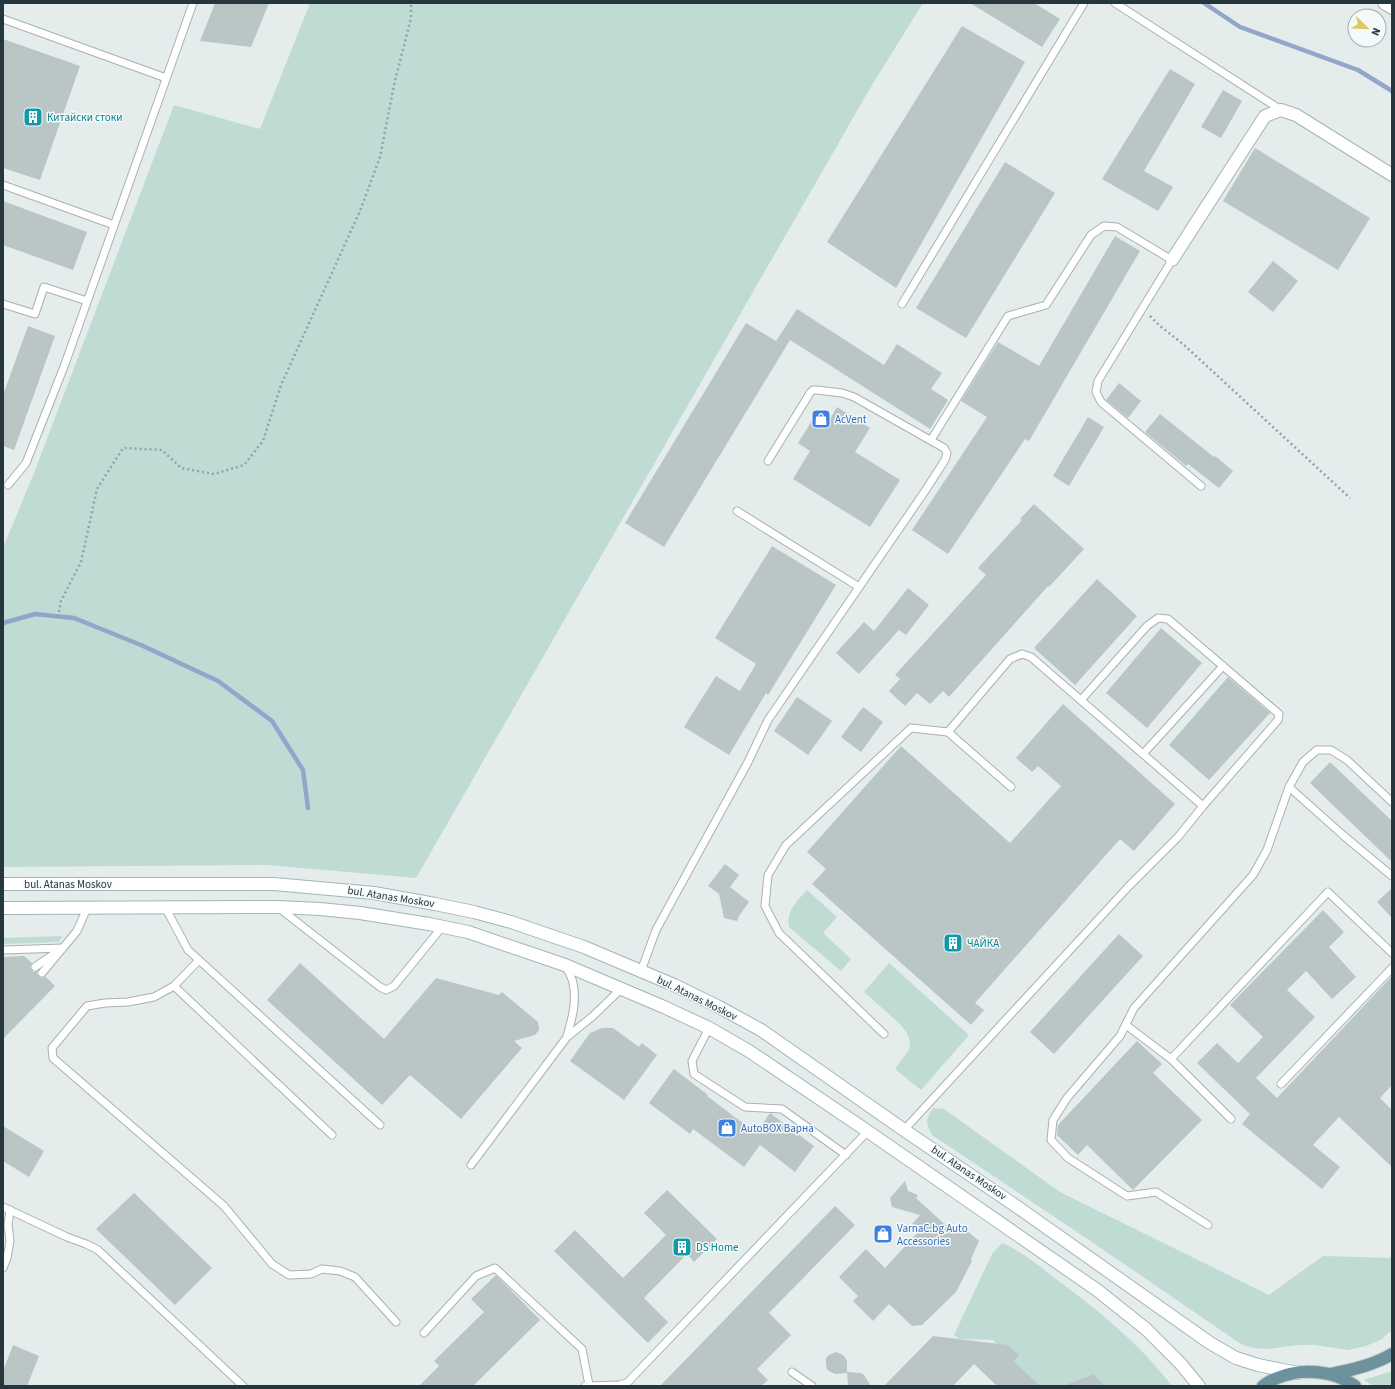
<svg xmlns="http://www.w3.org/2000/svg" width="1395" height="1389" font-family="'Source Sans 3',sans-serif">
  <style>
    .green { fill: #bfdbd4 }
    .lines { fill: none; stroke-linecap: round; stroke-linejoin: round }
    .stream { stroke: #92a6cb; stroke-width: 4.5 }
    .building { fill: #bac6c6 }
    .lane-casing { stroke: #a7b2b4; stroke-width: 9 }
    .street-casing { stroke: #a7b2b4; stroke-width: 14 }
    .secondary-casing { stroke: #a4b4b7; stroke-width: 14 }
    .primary-casing { stroke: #c2c7c8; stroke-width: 14 }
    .path { stroke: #88a6ac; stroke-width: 2.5; stroke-dasharray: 2 3; stroke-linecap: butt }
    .lane { stroke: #fff; stroke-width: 7 }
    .street { stroke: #fff; stroke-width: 12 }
    .secondary { stroke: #fff; stroke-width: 12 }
    .primary { stroke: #6d929d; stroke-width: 12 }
    .labels { text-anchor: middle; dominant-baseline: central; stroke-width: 3; stroke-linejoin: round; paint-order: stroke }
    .culture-label { font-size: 11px; fill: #0d838f; stroke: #f4f9f9; text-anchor: start }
    .shop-label { font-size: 11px; fill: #366cbe; stroke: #f4f9f9; text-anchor: start }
    .street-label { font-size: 11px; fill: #25373c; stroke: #f4f9f9 }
  </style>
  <rect width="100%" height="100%" fill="#e4ecec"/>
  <g class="green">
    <polygon points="310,3 923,3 872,85 416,878 268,865 3,867 3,548 34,473 174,105 260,129"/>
    <path d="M 807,890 L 837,917 L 823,933 L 851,959 L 841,971 L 789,927 C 786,911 797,901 807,890 Z"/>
    <polygon points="62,936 59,942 3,944 3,938"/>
    <polygon points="889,963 969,1035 921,1090 895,1069 909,1050 910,1041 907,1033 900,1024 864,992"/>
    <path d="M 933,1108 L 944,1109 L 1060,1192 L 1269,1295 L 1323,1256 L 1392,1258 L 1392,1330 L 1382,1339 L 1366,1346 L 1348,1350 L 1315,1345 L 1298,1345 L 1268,1349 L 1253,1348 L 1241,1344 L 1089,1240 L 932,1135 C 925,1122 926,1120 933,1108 Z"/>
    <path d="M 1002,1243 C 1021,1251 1037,1264 1053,1277 C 1097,1309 1139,1343 1172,1386 L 1105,1386 L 1094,1374 L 1063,1386 L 1039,1386 L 993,1340 L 959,1339 L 954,1335 L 992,1254 Z"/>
    <polygon points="1392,1371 1392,1386 1373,1386 1364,1380"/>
  </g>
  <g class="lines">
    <g class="stream">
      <polyline points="1204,3 1240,27 1358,70 1392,91"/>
      <polyline points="3,623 35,614 74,618 141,645 218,681 272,721 303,770 308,808"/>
    </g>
  </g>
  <g class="building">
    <polygon points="215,3 269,3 251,47 200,41"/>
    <polygon points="970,3 1034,3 1060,19 1042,47"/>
    <polygon points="962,26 1025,62 896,288 827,242"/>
    <polygon points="3,39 80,66 40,180 3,168"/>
    <polygon points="1170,69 1195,84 1144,171 1173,187 1158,211 1102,179"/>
    <polygon points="1223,90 1242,101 1221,138 1201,127"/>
    <polygon points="1255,148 1370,218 1338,270 1223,201"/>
    <polygon points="1005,162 1055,193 966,338 916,308"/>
    <polygon points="3,201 87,232 73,270 3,245"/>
    <polygon points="1115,236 1140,251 1029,441 1025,439 948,554 912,530 987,417 961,401 998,342 1039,366"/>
    <polygon points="1273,261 1298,281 1273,312 1248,292"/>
    <polygon points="797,309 884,365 897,344 942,373 931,389 948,400 930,429 790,340 664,547 625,523 746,323 776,341"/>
    <polygon points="28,326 55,336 14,450 3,446 3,395"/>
    <polygon points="1119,383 1141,401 1128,418 1106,400"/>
    <polygon points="837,407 870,428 855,452 900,480 870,527 793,479 810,451 798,443 818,411 830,419"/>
    <polygon points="1160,414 1214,457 1215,456 1233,471 1219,488 1188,464 1186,466 1145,432"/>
    <polygon points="1088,417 1104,427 1069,486 1053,476"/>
    <polygon points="1034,504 1084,549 1049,587 1048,586 949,697 943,691 930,704 917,693 905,706 889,691 900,679 895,675 986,575 978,568 1022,520 1020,519"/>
    <polygon points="772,546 836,585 768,695 766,693 729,755 684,727 716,676 740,691 756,664 715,638"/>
    <polygon points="1097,579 1137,616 1075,685 1034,648"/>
    <polygon points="908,588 929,605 906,635 899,630 859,674 836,653 864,622 874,631"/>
    <polygon points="1161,628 1202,663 1147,728 1106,693"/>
    <polygon points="1228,677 1270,713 1209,780 1169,745"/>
    <polygon points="797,697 832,721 808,755 774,731"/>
    <polygon points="1063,704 1175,804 1134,851 1120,839 975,1003 984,1010 971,1025 812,884 826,869 807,852 901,746 1010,843 1061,786 1038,766 1032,772 1016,758"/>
    <polygon points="863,707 883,722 861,752 841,737"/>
    <polygon points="1330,762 1392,821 1392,862 1310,783"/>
    <polygon points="725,864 739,875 730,887 749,902 739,916 737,921 724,918 719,894 708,886"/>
    <polygon points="1392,888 1392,918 1377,902"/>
    <polygon points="1323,910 1344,932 1329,947 1356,977 1332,999 1306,971 1287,990 1315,1017 1256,1078 1277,1098 1392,976 1392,1085 1380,1098 1392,1110 1392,1167 1339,1117 1313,1145 1340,1167 1322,1189 1242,1124 1250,1114 1197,1063 1217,1043 1238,1063 1263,1037 1230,1005"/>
    <polygon points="1119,934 1143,956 1054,1054 1030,1032"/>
    <polygon points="24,956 32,963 30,967 31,970 33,972 37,971 37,975 41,978 46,977 55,986 3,1039 3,957"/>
    <polygon points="300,963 384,1039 436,978 499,995 502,992 538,1022 539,1028 539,1030 535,1035 514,1041 522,1048 461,1119 410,1075 382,1105 267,1000"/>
    <polygon points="602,1028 613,1028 639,1047 642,1043 657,1055 624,1100 570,1061 590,1033"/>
    <polygon points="1137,1041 1162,1064 1153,1073 1202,1120 1133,1190 1087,1145 1078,1155 1057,1135 1058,1125"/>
    <polygon points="674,1069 708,1095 707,1096 756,1133 770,1113 814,1146 795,1172 760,1145 744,1167 693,1129 690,1134 649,1103"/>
    <polygon points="3,1126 44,1151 29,1177 3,1161"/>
    <polygon points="905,1181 908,1191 918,1195 916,1198 952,1231 959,1224 979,1241 971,1259 972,1261 956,1292 922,1325 912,1326 889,1304 873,1321 853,1301 858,1296 839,1277 866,1249 885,1268 920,1230 912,1224 920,1215 892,1207 890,1198"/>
    <polygon points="667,1190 717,1239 694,1262 687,1254 644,1298 668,1322 648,1343 554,1251 575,1230 623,1278 666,1235 644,1213"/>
    <polygon points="134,1193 212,1268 175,1305 96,1229"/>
    <polygon points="835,1206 855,1225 769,1313 791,1335 757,1369 768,1380 761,1386 660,1386"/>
    <polygon points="496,1275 540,1320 473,1386 419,1386 439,1366 434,1361 484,1312 471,1299"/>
    <polygon points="933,1336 1008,1345 1019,1355 1014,1361 1040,1386 997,1386 974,1364 953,1386 884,1386"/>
    <polygon points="13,1345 39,1356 27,1386 3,1386 3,1371"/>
    <polygon points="836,1352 839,1353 844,1356 847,1361 847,1373 835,1374 829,1371 827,1369 826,1365 826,1358 829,1355"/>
    <polygon points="847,1372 861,1373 864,1375 871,1386 848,1386"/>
    <polygon points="1094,1374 1105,1386 1065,1386 1065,1385"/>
  </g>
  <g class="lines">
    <g class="lane-casing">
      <g id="lane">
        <polyline points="1115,3 1281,110"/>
        <polyline points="3,19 166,78"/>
        <polyline points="3,185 114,225"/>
        <polyline points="3,304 35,314 44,287 87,301"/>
        <polyline points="902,304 1084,3"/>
        <polyline points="931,440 1008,316 1046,305 1091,235 1104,226 1117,227 1172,260 1098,381 1096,392 1101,402 1201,486"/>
        <polyline points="8,485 26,463 65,364 193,3"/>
        <polyline points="737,511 859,587"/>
        <polyline points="1081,700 1147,626 1158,618 1168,619 1279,714 1278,720 1203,806"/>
        <polyline points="948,732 1011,787"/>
        <polyline points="1143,754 1223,666"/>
        <polyline points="1289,787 1344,836 1392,876"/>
        <polyline points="165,907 188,950 380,1125"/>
        <polyline points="279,908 380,987 386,990 394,986 442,927"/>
        <polyline points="3,950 63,948"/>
        <polyline points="199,960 174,986 154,997 128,1002 105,1003 87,1006 52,1048 53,1058 224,1206 272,1264 289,1275 311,1274 322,1269 340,1271 355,1277 396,1322"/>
        <path d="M 565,966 C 568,971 572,977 573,983 C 577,1001 572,1019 567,1036"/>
        <polyline points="35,967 54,954"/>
        <polyline points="641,971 656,930 748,762 768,720 925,491 945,460 947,453 944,448 854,397 842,393 817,390 813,390 810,393 768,461"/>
        <polyline points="42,973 77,931 87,908"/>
        <polyline points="174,986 332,1135"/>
        <polyline points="1126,1025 1171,1059 1231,1119"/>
        <polyline points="709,1028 692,1061 694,1074 745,1107 782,1109 846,1155"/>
        <polyline points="884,1034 779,933 765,906 768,875 786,845 911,728 948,732 1010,659 1022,654 1031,657 1203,806 1178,837 1129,886 904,1130"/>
        <polyline points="1171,1059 1328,892 1392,953"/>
        <polyline points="1281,1084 1392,968"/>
        <polyline points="471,1165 567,1037 593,1016 622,988"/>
        <polyline points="3,1207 67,1237 86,1244 98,1250 243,1386"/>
        <polyline points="1208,1225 1156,1192 1127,1196 1068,1158 1051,1140 1053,1120 1067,1098 1120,1036 1134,1008 1253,875 1267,850 1289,787 1303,762 1317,750 1331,750 1347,760 1392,802"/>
        <polyline points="3,1268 7,1258 10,1241 8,1225 10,1210"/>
        <polyline points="424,1333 476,1276 495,1268 582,1349 589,1385"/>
        <polyline points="792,1372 812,1386"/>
        <polyline points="585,1386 619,1385 627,1383 868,1131"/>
      </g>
    </g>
    <g class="street-casing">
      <g id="street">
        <polyline points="1384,3 1392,8"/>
        <polyline points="1172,260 1265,116 1281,110 1296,115 1392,175"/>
      </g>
    </g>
    <g class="secondary-casing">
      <g id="secondary">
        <polyline points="3,884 274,884 374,893 435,904 474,912 511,922 584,947 674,985 719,1007 761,1030 904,1130 1016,1206 1210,1343 1236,1358 1258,1365 1298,1373"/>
        <polyline points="3,908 278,907 320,909 360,913 429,924 468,932 565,965 664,1007 709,1028 749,1051 860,1126 1097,1290 1146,1329 1180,1363 1199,1386"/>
      </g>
    </g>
    <g class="primary-casing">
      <g id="primary">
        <path d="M 1331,1374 C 1351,1370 1374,1365 1392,1354"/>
        <path d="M 1263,1386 C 1267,1383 1272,1380 1277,1378 C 1302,1368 1334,1370 1355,1386"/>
      </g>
    </g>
    <g class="path">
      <polyline points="1150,316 1160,326 1183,344 1350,498"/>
      <polyline points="58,617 61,601 81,562 97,489 123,448 162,450 181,468 214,474 244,465 263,441 281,385 360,211 380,157 394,85 411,18 411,3"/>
    </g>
    <use href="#lane" class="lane"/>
    <use href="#street" class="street"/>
    <use href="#secondary" class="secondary"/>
    <use href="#primary" class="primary"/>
  </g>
  <defs>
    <g id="building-square" transform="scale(1)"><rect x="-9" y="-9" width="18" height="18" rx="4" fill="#0f9aa8" stroke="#f4f9f9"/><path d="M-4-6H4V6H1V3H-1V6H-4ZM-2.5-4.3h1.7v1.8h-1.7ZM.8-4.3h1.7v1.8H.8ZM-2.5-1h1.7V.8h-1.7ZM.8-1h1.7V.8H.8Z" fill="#fff"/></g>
    <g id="shop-square" transform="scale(1)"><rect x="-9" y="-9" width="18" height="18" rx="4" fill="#3f7fe0" stroke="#f4f9f9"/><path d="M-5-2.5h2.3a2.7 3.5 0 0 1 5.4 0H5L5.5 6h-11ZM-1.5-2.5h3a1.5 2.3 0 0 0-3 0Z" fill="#fff"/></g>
  </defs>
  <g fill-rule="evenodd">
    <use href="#building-square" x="33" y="117"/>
    <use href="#shop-square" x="821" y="419"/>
    <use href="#building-square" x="953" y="943"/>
    <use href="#shop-square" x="727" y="1128"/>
    <use href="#shop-square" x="883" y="1234"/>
    <use href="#building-square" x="682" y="1247"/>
  </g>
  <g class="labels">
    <g class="culture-label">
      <text x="47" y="117">Китайски стоки</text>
      <text x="967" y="943">ЧАЙКА</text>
      <text x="696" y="1247">DS Home</text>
    </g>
    <g class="shop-label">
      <text x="835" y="419">AcVent</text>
      <text x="741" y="1128">AutoBOX Варна</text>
      <text x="897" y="1228">VarnaC.bg Auto<tspan x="897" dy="13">Accessories</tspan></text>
    </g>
    <g class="street-label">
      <text x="68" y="884">bul. Atanas Moskov</text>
      <text transform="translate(391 897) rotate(9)">bul. Atanas Moskov</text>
      <text transform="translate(697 998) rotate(26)">bul. Atanas Moskov</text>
      <text transform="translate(969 1173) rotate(34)">bul. Atanas Moskov</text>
    </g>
  </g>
  <rect width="1395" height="1389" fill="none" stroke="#25373c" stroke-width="8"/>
  <g transform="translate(1367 28) rotate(113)"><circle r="19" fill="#f4f9f9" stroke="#a1abad"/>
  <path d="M0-3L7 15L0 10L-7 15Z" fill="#e3c46b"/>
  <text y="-6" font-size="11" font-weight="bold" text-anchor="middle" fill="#25373c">N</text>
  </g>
</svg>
